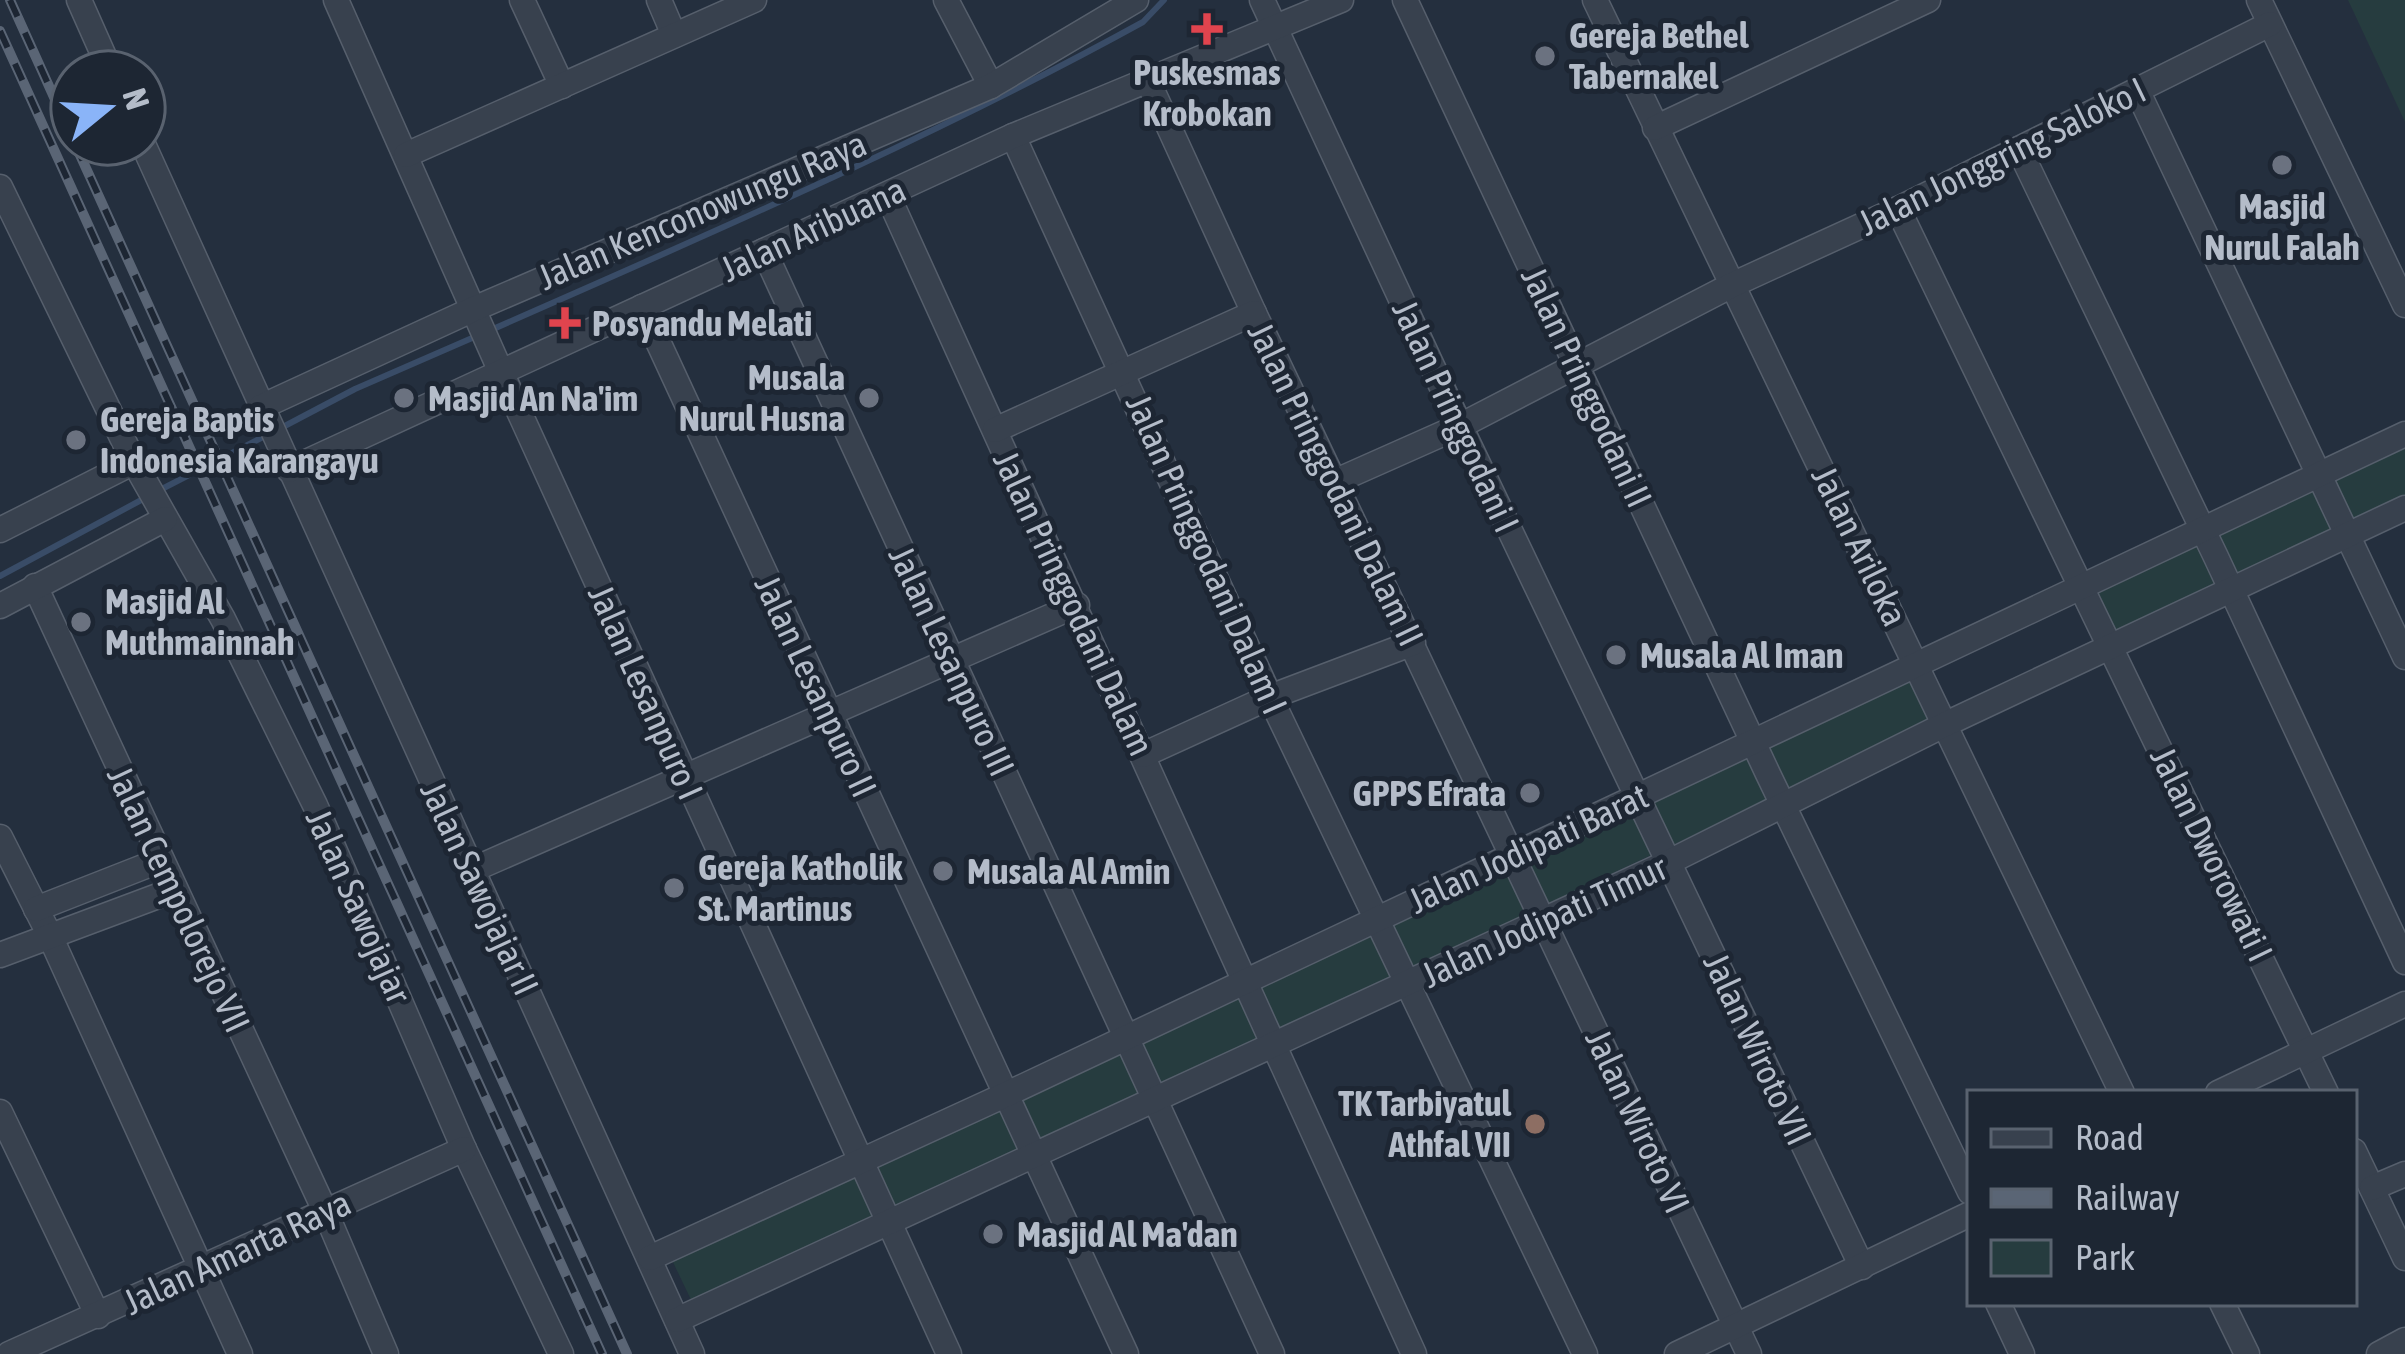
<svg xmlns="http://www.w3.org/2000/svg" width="2405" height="1354" font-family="'Asap Condensed',sans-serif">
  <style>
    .green { fill: #263c3f }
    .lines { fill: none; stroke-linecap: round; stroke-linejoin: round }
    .stream { stroke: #394c67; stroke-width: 6 }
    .minor-casing { stroke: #565f6c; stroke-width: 27 }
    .minor { stroke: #38414e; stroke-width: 24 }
    .rail-casing { stroke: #5a6575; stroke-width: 10 }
    .rail { stroke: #1d2633; stroke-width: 6; stroke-dasharray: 18; stroke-linecap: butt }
    .health-dot { fill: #e0444e; stroke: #1d2633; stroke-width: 4.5 }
    .worship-dot { fill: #6b7280; stroke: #1d2633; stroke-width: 4.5 }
    .education-dot { fill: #8d6e63; stroke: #1d2633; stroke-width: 4.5 }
    .labels { text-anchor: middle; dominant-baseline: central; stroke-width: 10; stroke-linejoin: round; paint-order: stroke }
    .poi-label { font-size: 36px; font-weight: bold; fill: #b4bcc9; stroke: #1d2633; text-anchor: start }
    .street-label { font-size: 36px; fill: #b4bcc9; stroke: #1d2633 }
  </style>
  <rect width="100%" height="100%" fill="#242f3e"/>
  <g class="green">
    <polygon points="2348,0 2405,0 2405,122"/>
    <polygon points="2405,442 2405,499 2113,637 2092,591"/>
    <polygon points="1915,672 1938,720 694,1306 671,1258"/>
  </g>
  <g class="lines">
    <g class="stream">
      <path d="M 491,330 C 711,233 932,138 1143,22 L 1164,0"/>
      <polyline points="279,429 355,389 479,335"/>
      <polyline points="156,492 267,435"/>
      <polyline points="0,576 145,498"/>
    </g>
    <g class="minor-casing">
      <g id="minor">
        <polyline points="79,0 111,72"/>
        <polyline points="336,0 501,372 949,1354"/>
        <polyline points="522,0 562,86"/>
        <polyline points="659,0 674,35"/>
        <polyline points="946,0 991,86"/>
        <polyline points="1262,0 1460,426 1862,1267"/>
        <polyline points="1405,0 1768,774 1970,1192"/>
        <polyline points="1595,0 2122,1093"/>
        <polyline points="2259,0 2405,305"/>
        <polyline points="1147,79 1254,313 1749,1354"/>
        <polyline points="2137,90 2405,657"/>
        <polyline points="1655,128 1928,0"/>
        <polyline points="1013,136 1270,697 1585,1354"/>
        <polyline points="143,144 692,1354"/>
        <polyline points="2019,149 2216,557 2405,962"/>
        <polyline points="406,155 754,0"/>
        <polyline points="0,187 134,462 223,619 315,805 464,1149 561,1354"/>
        <polyline points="888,196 1414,1354"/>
        <polyline points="1898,209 2326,1093"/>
        <polyline points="764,251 1272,1354"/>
        <polyline points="642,307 1126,1354"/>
        <polyline points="261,407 476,308 991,86 1136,0"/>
        <polyline points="995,430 1254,313"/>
        <polyline points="289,470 1013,136 1341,0"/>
        <polyline points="1334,482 1460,426 1732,285 1898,209 2270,24"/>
        <polyline points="0,530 134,462"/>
        <polyline points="35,586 325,1211 386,1354"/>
        <polyline points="0,606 165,519"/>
        <polyline points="1143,755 1270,697 1413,643"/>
        <polyline points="0,837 50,936 240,1354"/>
        <polyline points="472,870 1077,605"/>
        <polyline points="36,909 161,860"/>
        <polyline points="0,955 174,890"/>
        <polyline points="2218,1093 2405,1004"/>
        <polyline points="0,1112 98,1316"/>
        <polyline points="2354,1151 2405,1258"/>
        <polyline points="2372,1188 2405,1174"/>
        <polyline points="650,1258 1005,1095 2405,434"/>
        <polyline points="1998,1303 2022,1354"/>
        <polyline points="2222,1303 2247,1354"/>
        <polyline points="677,1320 1669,862 1946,724 2405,508"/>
        <polyline points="9,1354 464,1149"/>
        <polyline points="1677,1354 1970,1214"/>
        <polyline points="2379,1354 2405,1340"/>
      </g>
    </g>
    <use href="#minor" class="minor"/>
    <g class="rail-casing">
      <g id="rail">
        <polyline points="10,0 72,137"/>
        <polyline points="0,31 602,1354"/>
        <polyline points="75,144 627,1354"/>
      </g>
    </g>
    <use href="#rail" class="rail"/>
  </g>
  <g class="health-dot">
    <path d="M1201 11h12v12h12v12h-12v12h-12v-12h-12v-12h12z"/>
    <path d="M559 305h12v12h12v12h-12v12h-12v-12h-12v-12h12z"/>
  </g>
  <g class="worship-dot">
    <circle cx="1545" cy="56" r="12"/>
    <circle cx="2282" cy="165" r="12"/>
    <circle cx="404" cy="398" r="12"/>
    <circle cx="869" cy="398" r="12"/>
    <circle cx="76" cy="440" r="12"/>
    <circle cx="81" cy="622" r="12"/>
    <circle cx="1616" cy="655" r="12"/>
    <circle cx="1530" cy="793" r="12"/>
    <circle cx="943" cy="871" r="12"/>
    <circle cx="674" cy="888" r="12"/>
    <circle cx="993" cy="1234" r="12"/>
  </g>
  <circle class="education-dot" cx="1535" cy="1124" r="12"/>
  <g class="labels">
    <g class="poi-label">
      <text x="1569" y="35">Gereja Bethel<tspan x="1569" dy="41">Tabernakel</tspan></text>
      <text x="1207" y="72" text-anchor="middle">Puskesmas<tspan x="1207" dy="41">Krobokan</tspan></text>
      <text x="2282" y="206" text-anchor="middle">Masjid<tspan x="2282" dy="41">Nurul Falah</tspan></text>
      <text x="592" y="323">Posyandu Melati</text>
      <text x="845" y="377" text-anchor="end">Musala<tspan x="845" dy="41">Nurul Husna</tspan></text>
      <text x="428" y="398">Masjid An Na'im</text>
      <text x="100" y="419">Gereja Baptis<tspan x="100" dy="41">Indonesia Karangayu</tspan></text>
      <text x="105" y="601">Masjid Al<tspan x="105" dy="41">Muthmainnah</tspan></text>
      <text x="1640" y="655">Musala Al Iman</text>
      <text x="1506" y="793" text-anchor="end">GPPS Efrata</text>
      <text x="698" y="867">Gereja Katholik<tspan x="698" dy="41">St. Martinus</tspan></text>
      <text x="967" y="871">Musala Al Amin</text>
      <text x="1511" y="1103" text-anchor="end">TK Tarbiyatul<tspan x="1511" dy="41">Athfal VII</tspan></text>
      <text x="1017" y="1234">Masjid Al Ma'dan</text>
    </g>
    <g class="street-label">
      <text transform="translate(2002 156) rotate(-26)">Jalan Jonggring Saloko I</text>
      <text transform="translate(702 210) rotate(-23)">Jalan Kenconowungu Raya</text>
      <text transform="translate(813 229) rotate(-25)">Jalan Aribuana</text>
      <text transform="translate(1587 387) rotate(65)">Jalan Pringgodani II</text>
      <text transform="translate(1456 416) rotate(65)">Jalan Pringgodani I</text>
      <text transform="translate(1336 484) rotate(64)">Jalan Pringgodani Dalam II</text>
      <text transform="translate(1860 546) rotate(64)">Jalan Ariloka</text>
      <text transform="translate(1207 554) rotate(66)">Jalan Pringgodani Dalam I</text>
      <text transform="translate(1074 603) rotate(65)">Jalan Pringgodani Dalam</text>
      <text transform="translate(952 661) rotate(65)">Jalan Lesanpuro III</text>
      <text transform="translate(816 686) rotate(65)">Jalan Lesanpuro II</text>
      <text transform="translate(646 692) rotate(66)">Jalan Lesanpuro I</text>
      <text transform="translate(1528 848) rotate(-25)">Jalan Jodipati Barat</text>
      <text transform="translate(2212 854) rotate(64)">Jalan Dworowati I</text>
      <text transform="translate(480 888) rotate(65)">Jalan Sawojajar II</text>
      <text transform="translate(179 899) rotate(65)">Jalan Cempolorejo VII</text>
      <text transform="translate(359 906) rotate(66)">Jalan Sawojajar</text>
      <text transform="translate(1544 921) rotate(-25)">Jalan Jodipati Timur</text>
      <text transform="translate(1758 1049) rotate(65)">Jalan Wiroto VII</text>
      <text transform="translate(1638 1121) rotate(65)">Jalan Wiroto VI</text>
      <text transform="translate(237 1252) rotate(-25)">Jalan Amarta Raya</text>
    </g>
  </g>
  <rect x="1967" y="1090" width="390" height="216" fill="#1d2633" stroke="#59626f" stroke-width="3"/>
  <rect x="1991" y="1129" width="60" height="18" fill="#38414e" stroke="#59626f" stroke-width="3"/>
  <text x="2075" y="1150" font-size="36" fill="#b4bcc9">Road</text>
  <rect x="1991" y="1189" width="60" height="18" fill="#5a6575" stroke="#59626f" stroke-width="3"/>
  <text x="2075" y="1210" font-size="36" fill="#b4bcc9">Railway</text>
  <rect x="1991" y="1240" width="60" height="36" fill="#263c3f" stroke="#59626f" stroke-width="3"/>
  <text x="2075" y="1270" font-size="36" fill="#b4bcc9">Park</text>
  <g transform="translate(108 108) rotate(72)"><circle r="57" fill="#1d2633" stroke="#59626f" stroke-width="3"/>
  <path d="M0-9L21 45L0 30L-21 45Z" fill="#8ab4f8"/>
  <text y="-18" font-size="33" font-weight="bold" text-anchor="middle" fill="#b4bcc9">N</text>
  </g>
</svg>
